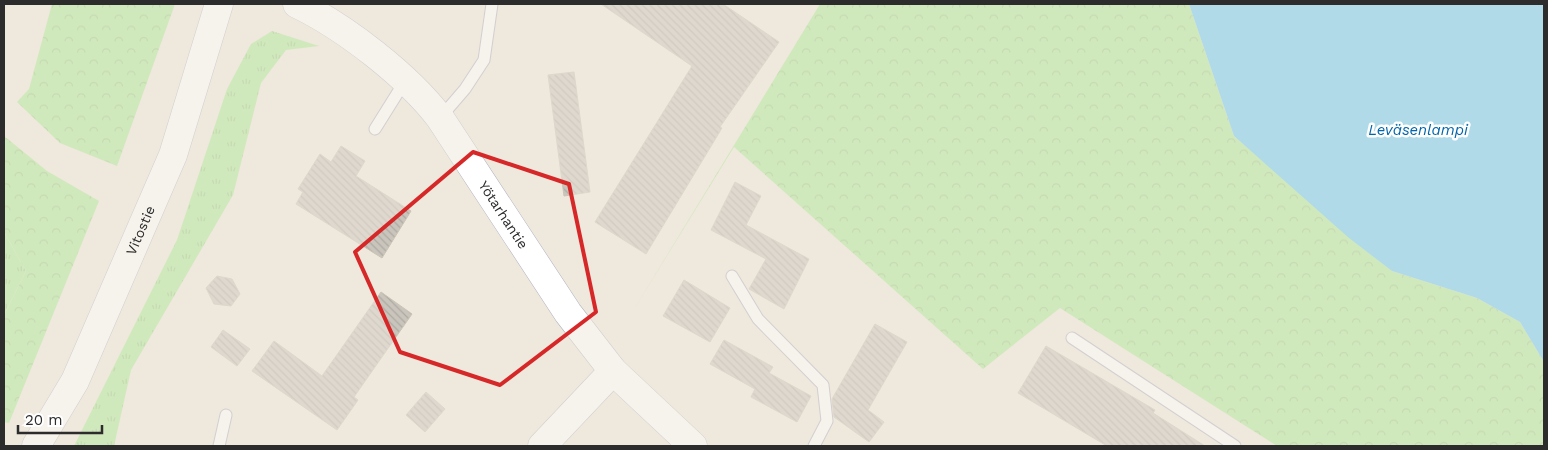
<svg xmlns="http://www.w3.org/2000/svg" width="1548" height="450" font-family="'Work Sans',sans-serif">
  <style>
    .grass { fill: url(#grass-tufts) }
    .forest { fill: url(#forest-crowns) }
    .water { fill: #67c9f9 }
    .building { fill: url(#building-back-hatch); stroke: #cac4b6 }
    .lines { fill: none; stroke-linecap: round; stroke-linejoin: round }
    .service-casing { stroke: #b1b2c1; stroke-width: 13 }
    .tertiary-casing { stroke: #b1b2c1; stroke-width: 29 }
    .secondary-casing { stroke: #b1b2c1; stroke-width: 29 }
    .service { stroke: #fff; stroke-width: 11 }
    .tertiary { stroke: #fff; stroke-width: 28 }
    .secondary { stroke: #fff; stroke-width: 28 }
    .marked { fill: none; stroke: #d62828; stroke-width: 4; stroke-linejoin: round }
    .labels { text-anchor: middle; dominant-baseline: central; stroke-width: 5; stroke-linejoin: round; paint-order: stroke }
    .street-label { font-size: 14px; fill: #2c2c2c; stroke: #fff }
    .water-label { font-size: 15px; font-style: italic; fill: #0165aa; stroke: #fff }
  </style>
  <defs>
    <pattern id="grass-tufts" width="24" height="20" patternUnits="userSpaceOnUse" patternTransform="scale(1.25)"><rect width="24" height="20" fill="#acea95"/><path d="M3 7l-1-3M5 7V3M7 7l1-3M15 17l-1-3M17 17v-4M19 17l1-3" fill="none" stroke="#94c981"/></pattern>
    <pattern id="forest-crowns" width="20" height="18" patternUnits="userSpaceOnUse" patternTransform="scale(1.25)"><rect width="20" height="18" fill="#acea95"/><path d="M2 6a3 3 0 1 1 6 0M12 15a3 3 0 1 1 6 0" fill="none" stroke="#94c981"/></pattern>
    <pattern id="building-back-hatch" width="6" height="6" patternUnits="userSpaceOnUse" patternTransform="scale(1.25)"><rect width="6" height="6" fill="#cac5bc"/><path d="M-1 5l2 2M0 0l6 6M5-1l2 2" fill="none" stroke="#aea9a2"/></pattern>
  </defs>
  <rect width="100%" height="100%" fill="#efe8dd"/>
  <g class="grass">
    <polygon points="272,31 319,46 286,50 261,83 233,195 131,370 114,446 74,446 177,240 227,89 251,44"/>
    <polygon points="4,232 26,271 4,315"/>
  </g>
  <g class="forest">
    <polygon points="52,4 175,4 117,166 60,143 17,102 29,89"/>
    <polygon points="820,4 1189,4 1234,136 1392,271 1477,298 1520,322 1544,362 1544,446 1277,446 1060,308 983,369 734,147 633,311"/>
    <polygon points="4,136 47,171 99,201 9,423 4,422 4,315 26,271 4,232"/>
  </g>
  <polygon class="water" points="1189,4 1544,4 1544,362 1520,322 1477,298 1392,271 1349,238 1234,136"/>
  <g class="building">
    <polygon points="601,4 723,4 779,42 720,127 722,128 646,254 595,222 692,66"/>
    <polygon points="574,72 590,192 564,196 548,75"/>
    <polygon points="341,146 365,161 356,176 411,211 382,258 296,204 303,192 298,189 320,154 331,162"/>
    <polygon points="735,182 761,196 746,225 809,259 784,309 749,289 766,259 711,230"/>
    <polygon points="217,276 232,279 240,294 231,306 214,304 206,288"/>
    <polygon points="684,280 730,308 710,342 663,316"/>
    <polygon points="381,292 412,314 354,397 358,400 337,430 252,371 274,341 322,376"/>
    <polygon points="875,324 907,342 868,410 884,422 869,442 834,417 832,399"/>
    <polygon points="223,330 250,349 237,366 211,347"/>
    <polygon points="724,340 773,367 769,373 811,396 797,422 751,397 755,389 710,364"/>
    <polygon points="1046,346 1155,410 1153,413 1205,446 1107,446 1018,393"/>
    <polygon points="426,392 445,409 425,432 406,415"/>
  </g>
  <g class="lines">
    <g class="service-casing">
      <g id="service">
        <polyline points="440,118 465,89 484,60 492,4"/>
        <polyline points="375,129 405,81"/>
        <polyline points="732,276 758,319 823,385 827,421 814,446"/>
        <polyline points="1072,338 1235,446"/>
        <polyline points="219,446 226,415"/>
      </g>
    </g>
    <g class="tertiary-casing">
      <g id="tertiary">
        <path id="s1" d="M 297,4 C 345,27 408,76 440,118 L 568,313 L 613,371 L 693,446"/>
        <polyline points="542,446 613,371"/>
      </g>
    </g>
    <g class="secondary-casing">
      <g id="secondary">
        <path id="s2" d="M 36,446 L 75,381 L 173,155 L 219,4"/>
      </g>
    </g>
    <use href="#service" class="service"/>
    <use href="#tertiary" class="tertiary"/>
    <use href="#secondary" class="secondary"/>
  </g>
  <path d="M0 0H1548V450H0ZM 473,152 L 569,184 L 596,312 L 500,385 L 400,352 L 355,252 Z" fill="#efe8dd" fill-opacity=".55" fill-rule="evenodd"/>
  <path class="marked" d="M 473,152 L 569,184 L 596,312 L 500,385 L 400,352 L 355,252 Z"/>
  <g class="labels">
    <g class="street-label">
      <text stroke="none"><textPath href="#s1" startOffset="300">Yötarhantie</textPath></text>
      <text stroke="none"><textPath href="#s2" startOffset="240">Vitostie</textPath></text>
    </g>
    <g class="water-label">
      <text x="1418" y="130">Leväsenlampi</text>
    </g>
  </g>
  <rect width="1548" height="450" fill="none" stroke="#2c2c2c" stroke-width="10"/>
  <path d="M18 425v8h84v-8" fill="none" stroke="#2c2c2c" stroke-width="2.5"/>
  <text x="25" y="425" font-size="15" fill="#2c2c2c" stroke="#ffffff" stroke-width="4" paint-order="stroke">20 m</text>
</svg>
